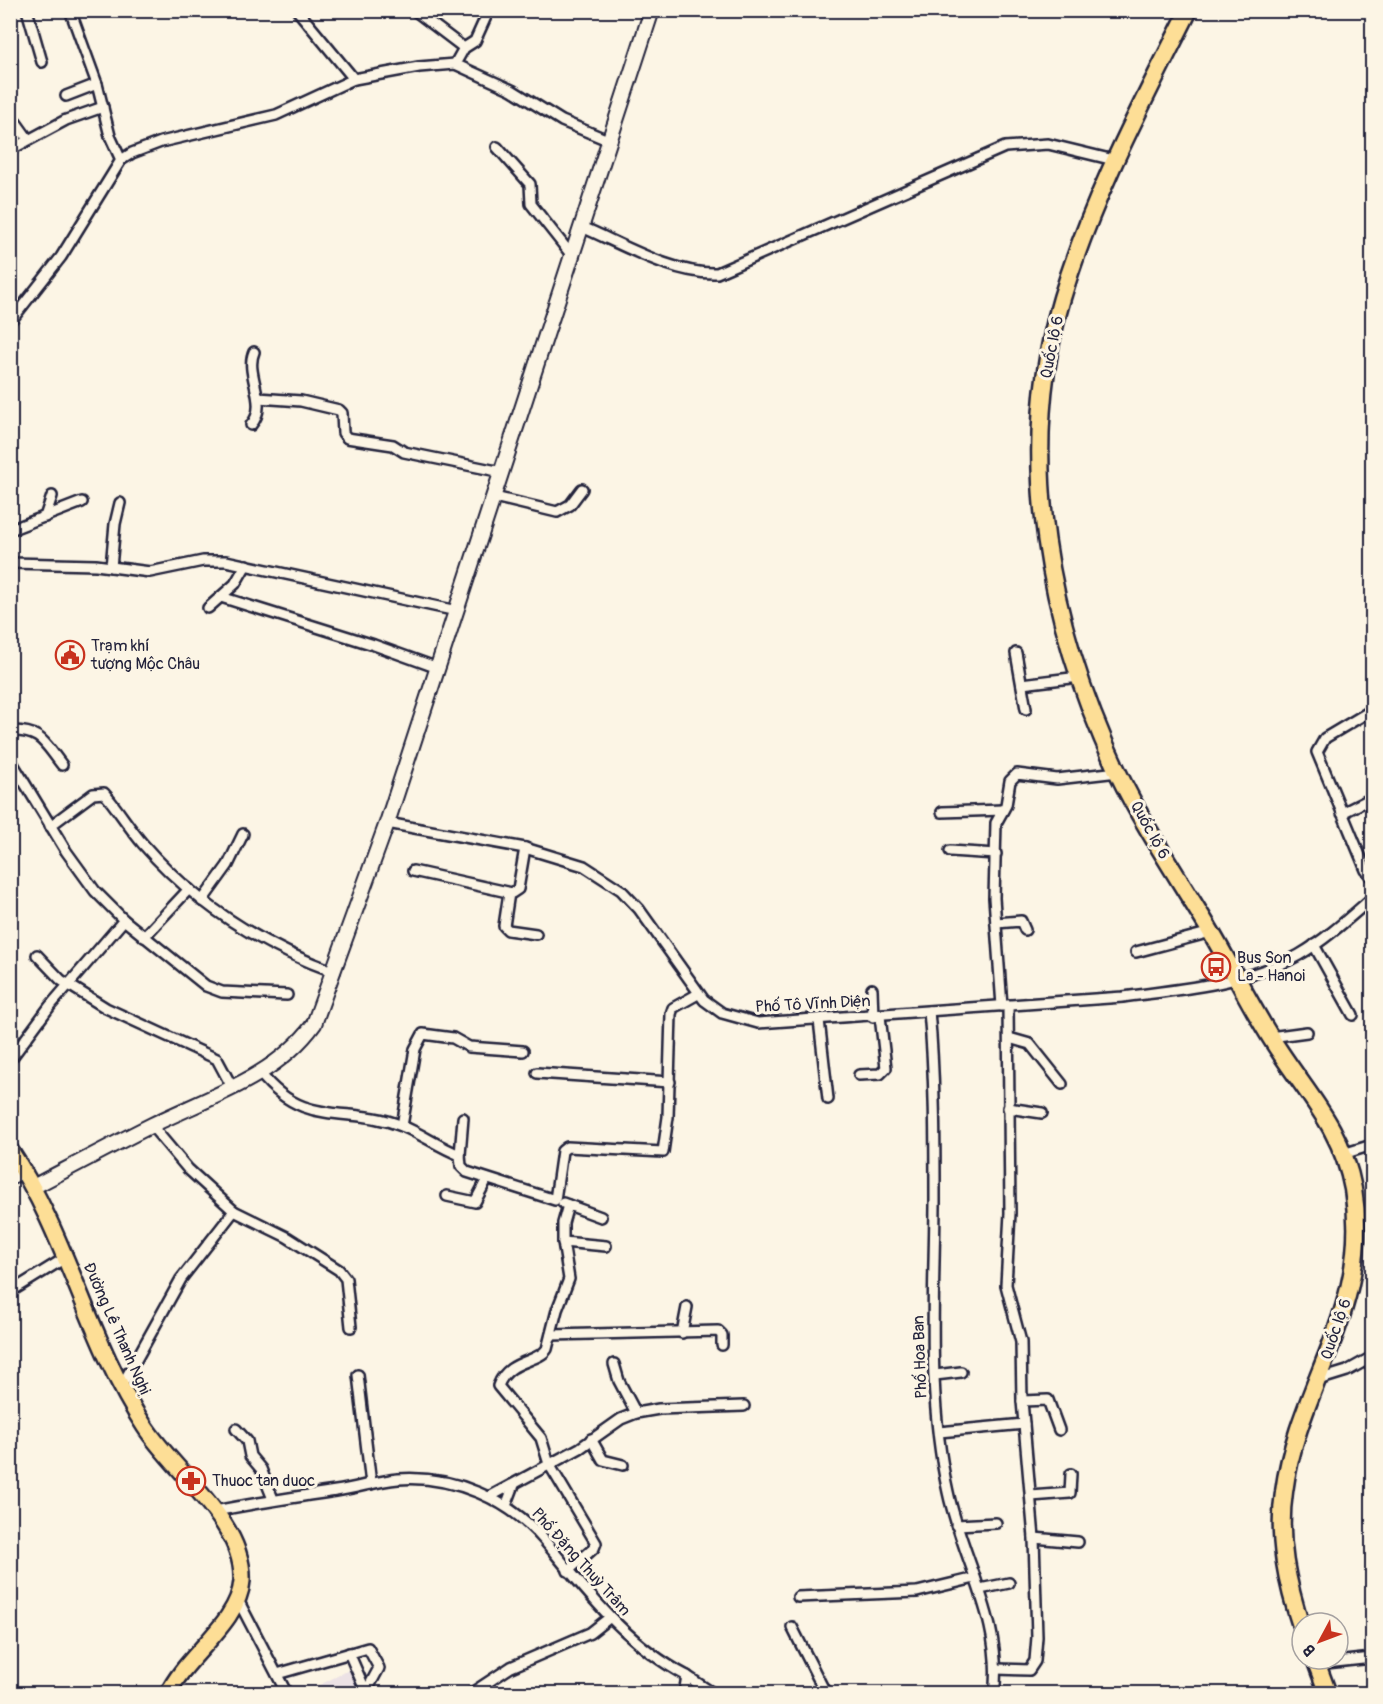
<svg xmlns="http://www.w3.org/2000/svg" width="1383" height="1704" font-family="Pangolin,sans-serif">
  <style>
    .built { fill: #ece2e5 }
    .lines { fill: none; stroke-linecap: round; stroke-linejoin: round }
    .street-casing { stroke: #22223b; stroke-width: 14 }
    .secondary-casing { stroke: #22223b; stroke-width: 18 }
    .primary-casing { stroke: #22223b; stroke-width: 20 }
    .highway-casing { stroke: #22223b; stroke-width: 21 }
    .street { stroke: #fcf5e5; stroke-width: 9 }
    .secondary { stroke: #fcf5e5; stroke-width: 14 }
    .primary { stroke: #fdde96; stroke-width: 15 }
    .highway { stroke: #fdde96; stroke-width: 16 }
    .labels { text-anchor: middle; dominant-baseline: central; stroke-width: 6; stroke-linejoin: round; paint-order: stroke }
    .street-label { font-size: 16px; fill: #22223b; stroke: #fcf5e5 }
    .poi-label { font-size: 16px; fill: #22223b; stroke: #fcf5e5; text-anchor: start }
  </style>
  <rect width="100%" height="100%" fill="#fcf5e5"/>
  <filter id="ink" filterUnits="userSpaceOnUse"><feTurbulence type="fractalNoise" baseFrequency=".0167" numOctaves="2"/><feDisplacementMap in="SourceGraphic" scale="12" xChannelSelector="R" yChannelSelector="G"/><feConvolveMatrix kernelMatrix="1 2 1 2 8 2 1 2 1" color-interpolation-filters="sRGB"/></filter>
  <g filter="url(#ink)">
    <polygon class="built" points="351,1669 362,1693 304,1693"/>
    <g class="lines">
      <g class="street-casing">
        <g id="street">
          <polyline points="27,10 42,62"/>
          <polyline points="70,10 97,84 110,136 121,160"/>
          <polyline points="297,10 354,79"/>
          <polyline points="414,10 464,48"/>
          <polyline points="455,64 464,48 475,41 489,10"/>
          <polyline points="66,96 97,84"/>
          <polyline points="10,114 28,139"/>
          <polyline points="497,147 530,184 531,204 573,257"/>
          <polyline points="10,150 66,120 103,107"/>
          <path d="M 582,227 C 622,244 674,275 717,273 L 1005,147 L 1048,144 L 1114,160"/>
          <polyline points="10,322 61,257 121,160 132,153 161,142 276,115 354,79 419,67 455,64 512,90 562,121 610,141"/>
          <polyline points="258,398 301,401 339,410 342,413 343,433 347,438 393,445 404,452 502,472"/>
          <path d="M 251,425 C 270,404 244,374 254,352"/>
          <polyline points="494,497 557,512 570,505 582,489"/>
          <polyline points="45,517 52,496"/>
          <polyline points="10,530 82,502"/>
          <polyline points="10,563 96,565 150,572 203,561 226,561 457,611"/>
          <polyline points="111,567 115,524 120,503"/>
          <polyline points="221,597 374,645 438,668"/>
          <polyline points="208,608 235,584 246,565"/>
          <polyline points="1016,653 1026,709"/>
          <polyline points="1022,684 1079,677"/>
          <polyline points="1372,710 1325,738 1317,752 1366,870 1372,878"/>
          <path d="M 10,731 C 41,730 44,742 62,765"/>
          <polyline points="10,759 66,851 95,891 124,920 206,986 222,992 287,995"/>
          <polyline points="942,812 1003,810"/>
          <polyline points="1342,813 1372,798"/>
          <path d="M 387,823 L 525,848 L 584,866 L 621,890 L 639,909 L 704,1000 L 722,1013 L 758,1023 L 1123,997 C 1181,989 1247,984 1299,955 C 1325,940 1349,918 1372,898"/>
          <path d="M 50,826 L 93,794 L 104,793 C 118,809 129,828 143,844 C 196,905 260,945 335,972"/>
          <polyline points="950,851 996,854"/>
          <polyline points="413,871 512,893 518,889 525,848"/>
          <polyline points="509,893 504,926 508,930 536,934"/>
          <polyline points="202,901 228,865 243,834"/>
          <polyline points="996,923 1021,921 1025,930"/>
          <polyline points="144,937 189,889"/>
          <polyline points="1314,945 1353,1015"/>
          <polyline points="1136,952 1211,932"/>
          <polyline points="37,955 61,980 106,1008 217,1059 232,1087"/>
          <polyline points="872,989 873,1017"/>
          <polyline points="1002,1006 994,898 996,823 1006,805 1010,781 1017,774 1057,779 1118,772"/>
          <path d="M 929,1011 C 935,1075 935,1142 935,1206 C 934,1301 927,1399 948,1492 C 962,1559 1004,1623 994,1694"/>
          <polyline points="819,1020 828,1099"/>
          <polyline points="1270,1037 1307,1032"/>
          <polyline points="1009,1038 1030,1044 1062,1084"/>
          <polyline points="10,1060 50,1006 124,920"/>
          <path d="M 260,1073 C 305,1130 349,1104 402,1126 C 422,1134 439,1147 460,1155 L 461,1166 L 467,1172 L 555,1200 L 562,1151 L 567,1147 L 663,1152 L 668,1117 L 671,1014 L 673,1008 L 698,994"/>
          <polyline points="537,1073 670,1082"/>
          <polyline points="859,1075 880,1074 886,1068 880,1016"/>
          <polyline points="1008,1108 1042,1113"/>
          <polyline points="151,1125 188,1169 234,1211 287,1237 339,1270 346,1279 351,1327"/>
          <polyline points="402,1126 415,1049 423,1034 453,1038 469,1047 523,1051"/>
          <polyline points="1343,1154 1372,1145"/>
          <polyline points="460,1155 463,1118"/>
          <polyline points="10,1180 24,1172"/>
          <polyline points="447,1196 475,1202 487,1179"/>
          <polyline points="563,1203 601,1217"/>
          <polyline points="563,1242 606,1246"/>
          <polyline points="10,1292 65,1258"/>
          <polyline points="682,1333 687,1307"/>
          <polyline points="551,1335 718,1331 722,1335 722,1345"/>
          <polyline points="614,1364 619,1381 636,1413"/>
          <polyline points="358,1375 371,1484"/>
          <polyline points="935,1375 961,1372"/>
          <polyline points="1318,1380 1347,1371 1372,1357"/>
          <polyline points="121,1387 181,1279 234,1211"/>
          <polyline points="1022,1401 1048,1400 1059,1430"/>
          <polyline points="236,1429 247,1441 250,1456 261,1469 273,1499"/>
          <polyline points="939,1432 1024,1424"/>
          <polyline points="591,1439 603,1460 623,1465"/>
          <polyline points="1031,1496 1070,1493 1071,1474"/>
          <polyline points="489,1497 580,1448 621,1419 636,1413 659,1409 744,1406"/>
          <polyline points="506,1506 514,1485"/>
          <path d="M 215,1511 C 255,1503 295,1497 336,1491 C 357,1488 377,1481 398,1479 C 453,1475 509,1499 544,1540 C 587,1592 626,1644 687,1676 L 684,1694"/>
          <polyline points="956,1525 996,1523"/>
          <polyline points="1034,1538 1078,1542"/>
          <path d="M 568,1571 L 594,1548 L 596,1543 L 549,1464 L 541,1438 L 498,1386 C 508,1359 538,1363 547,1349 L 557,1310 L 569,1279 L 563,1242 L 563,1223 L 568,1205"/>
          <polyline points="980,1589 1009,1583"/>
          <polyline points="798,1597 917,1592 975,1578"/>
          <polyline points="237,1598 287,1694"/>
          <polyline points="792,1627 826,1694"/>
          <polyline points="349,1653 367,1694"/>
          <polyline points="1317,1664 1372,1658"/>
          <polyline points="997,1669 1029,1670 1035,1661 1037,1637 1034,1538 1022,1401 1021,1342 1006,1285 1010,1213 1008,1005"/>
          <polyline points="277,1674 368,1648 379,1668 366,1692"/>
          <polyline points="687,1676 714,1694"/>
          <polyline points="470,1694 511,1667 590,1633 609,1618"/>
        </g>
      </g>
      <g class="secondary-casing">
        <path id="secondary" d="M 33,1187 C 73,1166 112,1145 152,1125 C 209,1097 276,1077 314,1024 L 387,823 L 652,10"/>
      </g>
      <g class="primary-casing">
        <path id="primary" d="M 10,1150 C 68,1236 88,1341 145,1427 C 175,1473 245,1523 242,1581 C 239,1623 185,1656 168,1694"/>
      </g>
      <g class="highway-casing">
        <g id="highway">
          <path d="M 1189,10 C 1142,104 1092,197 1062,298 C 1015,456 1049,626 1118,773 C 1143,825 1176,874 1206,924 C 1232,966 1252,1011 1280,1052 C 1311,1099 1342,1130 1353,1189 C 1373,1307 1298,1383 1284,1492 C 1277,1538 1287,1584 1302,1629"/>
          <polyline points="1315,1659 1328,1694"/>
        </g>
      </g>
      <use href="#street" class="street"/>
      <use href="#secondary" class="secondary"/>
      <use href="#primary" class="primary"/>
      <use href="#highway" class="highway"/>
    </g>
  </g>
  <defs>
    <g id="civic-ring" transform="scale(1.5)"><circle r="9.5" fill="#fcf5e5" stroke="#c8321e" stroke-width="1.5"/><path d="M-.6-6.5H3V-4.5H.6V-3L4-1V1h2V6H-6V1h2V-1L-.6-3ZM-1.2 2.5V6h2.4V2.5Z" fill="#c8321e"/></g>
    <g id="bus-ring" transform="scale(1.5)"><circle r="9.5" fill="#fcf5e5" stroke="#c8321e" stroke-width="1.5"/><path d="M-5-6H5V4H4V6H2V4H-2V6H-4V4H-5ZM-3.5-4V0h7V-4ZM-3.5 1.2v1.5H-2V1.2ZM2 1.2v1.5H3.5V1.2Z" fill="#c8321e"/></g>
    <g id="pharmacy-ring" transform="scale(1.5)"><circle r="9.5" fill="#fcf5e5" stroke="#c8321e" stroke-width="1.5"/><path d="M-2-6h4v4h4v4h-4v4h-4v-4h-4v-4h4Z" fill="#c8321e"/></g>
  </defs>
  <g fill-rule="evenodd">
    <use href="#civic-ring" x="70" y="655"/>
    <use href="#bus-ring" x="1216" y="967"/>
    <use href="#pharmacy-ring" x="191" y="1481"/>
  </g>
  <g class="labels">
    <g class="street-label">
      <text transform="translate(1052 347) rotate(-79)">Quốc lộ 6</text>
      <text transform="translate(1150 830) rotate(61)">Quốc lộ 6</text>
      <text transform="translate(813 1004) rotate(-3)">Phố Tô Vĩnh Diện</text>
      <text transform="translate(117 1329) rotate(66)">Đường Lê Thanh Nghị</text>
      <text transform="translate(1336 1329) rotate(-71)">Quốc lộ 6</text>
      <text transform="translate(920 1357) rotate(-92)">Phố Hoa Ban</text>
      <text transform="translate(581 1562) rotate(48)">Phố Đặng Thuỳ Trâm</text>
    </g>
    <g class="poi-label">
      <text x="91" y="646">Trạm khí<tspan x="91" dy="18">tượng Mộc Châu</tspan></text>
      <text x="1237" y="958">Bus Son<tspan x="1237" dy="18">La - Hanoi</tspan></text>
      <text x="212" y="1481">Thuoc tan duoc</text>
    </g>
  </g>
  <rect width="1383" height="1704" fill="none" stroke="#fcf5e5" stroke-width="36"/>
  <rect x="18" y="18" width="1347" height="1668" fill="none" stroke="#22223b" stroke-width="2" filter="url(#ink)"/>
  <g transform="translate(1320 1641) rotate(229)"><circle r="28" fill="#fcf5e5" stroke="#a5a1a1" stroke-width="1.5"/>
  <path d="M0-4.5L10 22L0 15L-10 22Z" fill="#c8321e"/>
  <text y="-9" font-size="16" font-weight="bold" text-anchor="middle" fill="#22223b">B</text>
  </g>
</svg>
